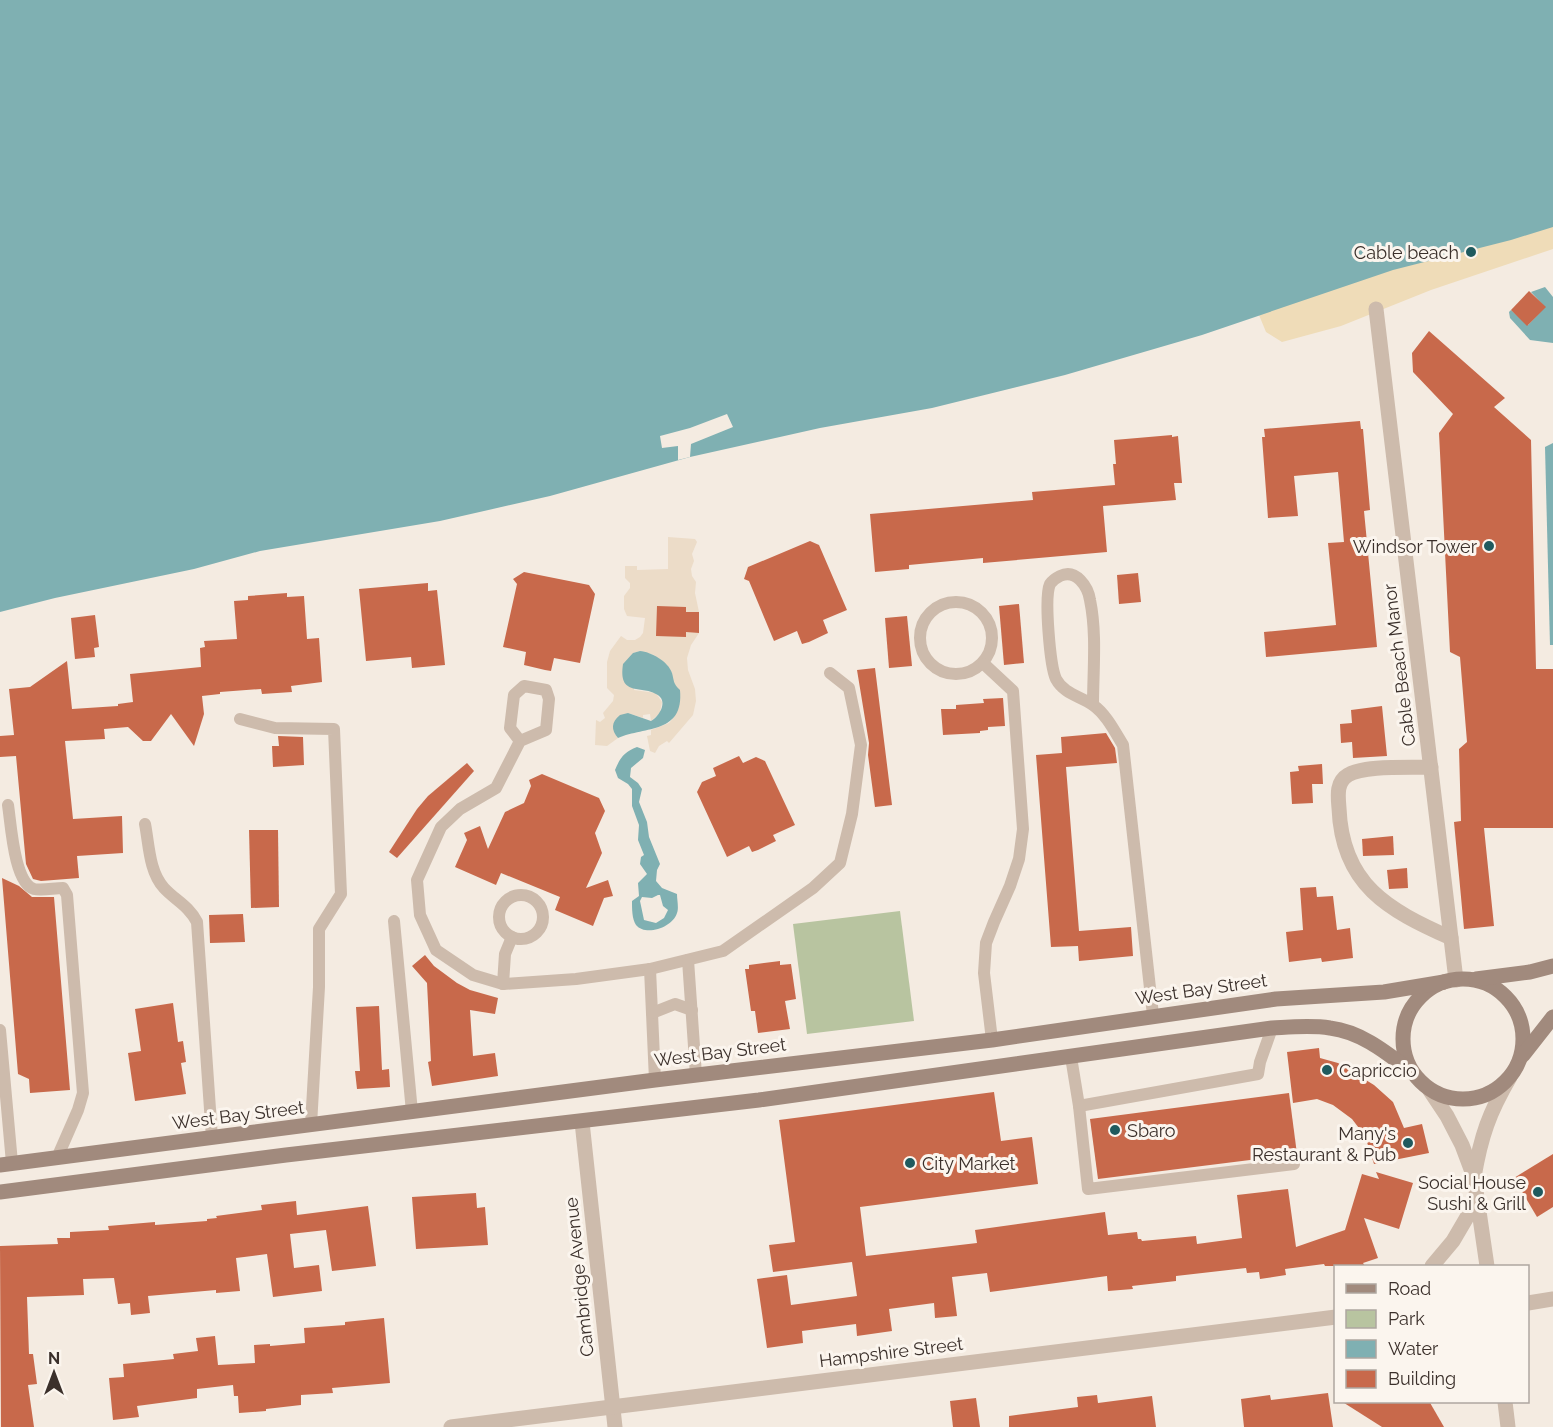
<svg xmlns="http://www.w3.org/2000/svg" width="1553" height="1427" font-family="Raleway,sans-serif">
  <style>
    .green { fill: #b8c4a0 }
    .sand { fill: #efdcb8 }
    .plaza { fill: #ecdcc8 }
    .water { fill: #7fb0b2; fill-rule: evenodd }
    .pier { fill: #f4ebe1 }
    .building { fill: #c8694b }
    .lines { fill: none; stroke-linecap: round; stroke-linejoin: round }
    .lane { stroke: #cdbbac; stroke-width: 12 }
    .street { stroke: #cdbbac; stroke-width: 15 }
    .secondary { stroke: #a18a7d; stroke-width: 15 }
    .poi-dot { fill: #1f5a5e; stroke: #fbf5ee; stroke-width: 2 }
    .labels { text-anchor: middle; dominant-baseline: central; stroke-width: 6; stroke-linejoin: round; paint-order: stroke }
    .poi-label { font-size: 18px; fill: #3b302b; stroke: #fbf5ee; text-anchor: end }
    .street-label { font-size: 18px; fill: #3b302b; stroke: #fbf5ee }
  </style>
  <rect width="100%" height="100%" fill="#f4ebe1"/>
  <polygon class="green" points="900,911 914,1021 807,1034 793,924"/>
  <polygon class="sand" points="1553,163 1553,249 1431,290 1341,326 1282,342 1266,332 1259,315 1270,272"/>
  <polygon class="plaza" points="668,537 695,539 697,542 692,554 694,561 691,569 692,576 696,582 695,593 699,612 690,612 690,632 699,633 691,645 687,658 688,670 695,689 696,701 693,715 669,743 667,741 659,746 655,753 650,751 647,736 651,735 651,730 669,723 675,716 676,687 672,679 672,673 667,665 654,655 640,651 633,653 634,690 656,693 662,702 660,713 651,721 650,714 643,715 643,718 628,713 615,734 618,738 607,746 595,745 596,720 600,722 605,718 603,713 613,701 614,695 607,688 607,662 610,651 621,636 627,640 635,640 640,637 643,633 645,618 627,616 624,609 624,596 630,588 630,583 625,578 625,566 637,566 637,570 668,569"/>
  <g class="water">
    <polygon points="0,0 1553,0 1553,227 1511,240 1393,270 1202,335 1065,375 932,408 820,428 690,457 550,496 440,521 260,551 194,569 55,598 0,612"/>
    <polygon points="1545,287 1553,297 1553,343 1530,340 1510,318 1509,312 1511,310 1528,325 1545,307 1531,292"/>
    <polygon points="1553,443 1553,645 1550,645 1545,447"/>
    <path d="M 640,651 C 651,652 668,661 672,673 C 674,680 673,684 680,690 C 684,734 646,726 618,738 C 611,730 611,722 620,715 L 628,713 L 651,721 C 660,716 669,700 656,694 C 641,685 618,697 623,664 L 633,653 Z"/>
    <path d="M 637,747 L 645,750 L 643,758 L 631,768 L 630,777 L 638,783 L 642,789 L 639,802 L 647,822 L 649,837 L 660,864 L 657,870 L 656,881 L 662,888 L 677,894 C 677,900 679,908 677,913 C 673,927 646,937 636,925 C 632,919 632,909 632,901 L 639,896 L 638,883 L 647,874 L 640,864 L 641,857 L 644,855 L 638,840 L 639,825 L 632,806 L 632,789 L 628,784 L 618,778 L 615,770 C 620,758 624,752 637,747 ZM 658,895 L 660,895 L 663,906 L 668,910 L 664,918 L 656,923 L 644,920 L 640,901 L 642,897 L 652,898 Z"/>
  </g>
  <polygon class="pier" points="727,414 733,427 691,444 690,457 678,460 678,446 662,448 660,436 690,428"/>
  <g class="building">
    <polygon points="1529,291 1546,307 1527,326 1511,310"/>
    <polygon points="1429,331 1505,398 1494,407 1531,440 1536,669 1553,669 1553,828 1484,828 1494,926 1464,929 1454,822 1461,821 1459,749 1467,742 1460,657 1450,652 1439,433 1453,414 1413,372 1412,353"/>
    <polygon points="1360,421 1361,429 1363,429 1370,510 1364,511 1377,647 1266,657 1264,632 1336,625 1328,543 1344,542 1338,472 1294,476 1298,516 1268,518 1262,437 1265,437 1264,429"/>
    <polygon points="1172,435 1172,437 1178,436 1182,483 1174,483 1176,500 1103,506 1107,552 983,563 983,558 909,565 909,569 875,572 870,514 1033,500 1032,492 1115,485 1113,464 1116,464 1114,440"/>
    <polygon points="810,541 819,545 847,610 823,620 828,633 809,642 802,644 797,631 774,641 749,581 744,579 748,567"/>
    <polygon points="524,572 589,585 595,594 580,663 554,658 551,671 545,670 524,665 526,652 503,647 517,584 513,579"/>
    <polygon points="1138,573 1141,602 1119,604 1117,575"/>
    <polygon points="428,583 428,591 437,590 445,665 412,668 411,657 366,661 359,589"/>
    <polygon points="287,593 287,597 304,596 307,639 319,638 322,682 291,686 292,692 262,694 261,689 220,692 220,694 202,696 204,714 194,746 171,714 151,741 143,741 128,727 104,729 105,739 65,741 73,819 122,816 123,853 77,856 79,878 41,881 33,879 26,864 16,756 0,757 0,736 14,735 9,689 30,687 67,661 72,709 118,706 118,704 133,702 130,674 201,667 200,648 205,647 204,641 237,639 234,601 248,600 248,596"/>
    <polygon points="1019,604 1024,663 1004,665 999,606"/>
    <polygon points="657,606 686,607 686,612 699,612 699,633 686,632 686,637 656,636"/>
    <polygon points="95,615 99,647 94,648 95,657 75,659 71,618"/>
    <polygon points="907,616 912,666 889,668 885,618"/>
    <polygon points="875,668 892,805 875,807 868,755 869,743 857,670"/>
    <polygon points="1003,698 1005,726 988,727 988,730 980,731 980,733 943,735 941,709 956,709 956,705 984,703 983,699"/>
    <polygon points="1382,706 1387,756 1353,758 1352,742 1341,743 1340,724 1352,723 1351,710"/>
    <polygon points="1106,733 1115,748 1117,763 1066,767 1079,931 1131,927 1133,956 1079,961 1078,946 1051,947 1036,755 1062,753 1061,737"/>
    <polygon points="278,736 303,737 304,765 273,767 272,746 279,746"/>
    <polygon points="739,756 743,763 756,757 765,761 795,825 773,835 776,841 758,850 752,852 749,846 727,857 697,792 702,782 716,776 713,768"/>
    <polygon points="467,763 474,771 397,858 389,852 417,809 428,796"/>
    <polygon points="1322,764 1323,784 1312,784 1313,803 1292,804 1290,772 1299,771 1298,766"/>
    <polygon points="542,774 599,798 605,811 595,833 602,853 586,888 608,880 613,896 604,898 593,926 555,910 560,897 501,873 496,885 455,867 467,840 464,833 480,826 488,849 505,812 524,803 531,786 529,780"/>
    <polygon points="249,830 278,830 279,907 251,908"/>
    <polygon points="1393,836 1394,855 1363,856 1362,839"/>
    <polygon points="1407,868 1408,888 1389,889 1387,870"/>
    <polygon points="2,878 19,886 32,897 54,897 70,1090 30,1093 29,1079 18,1074"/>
    <polygon points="1316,887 1317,897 1333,896 1337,930 1350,928 1353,958 1322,962 1321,958 1289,962 1286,932 1303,930 1300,888"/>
    <polygon points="243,914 245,942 210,943 209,915"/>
    <polygon points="425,955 434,966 457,983 470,990 498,998 495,1014 470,1010 473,1056 495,1053 498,1076 432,1086 428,1062 431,1061 427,983 412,966"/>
    <polygon points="780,961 780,965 791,964 796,999 785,1001 790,1029 758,1033 755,1011 751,1011 745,969 749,969 749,965"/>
    <polygon points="173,1003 178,1042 183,1041 186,1062 181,1063 186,1094 135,1101 128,1053 141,1051 135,1009"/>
    <polygon points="379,1006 382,1070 389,1069 390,1087 357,1089 355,1071 360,1071 356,1007"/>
    <polygon points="1319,1048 1320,1058 1338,1063 1374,1085 1393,1102 1404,1128 1422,1124 1429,1153 1374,1164 1365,1136 1352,1119 1333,1105 1317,1099 1293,1103 1287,1052"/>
    <polygon points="994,1092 1001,1141 1032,1137 1038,1184 860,1207 866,1256 977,1243 975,1230 1105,1212 1108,1235 1137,1232 1138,1239 1141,1239 1142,1241 1196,1236 1197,1244 1242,1238 1237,1195 1288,1189 1296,1247 1345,1230 1362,1174 1379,1179 1376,1172 1413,1183 1399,1229 1364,1218 1378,1258 1363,1263 1365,1266 1325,1266 1324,1264 1285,1269 1286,1275 1260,1279 1259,1272 1247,1273 1246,1268 1176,1276 1176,1281 1132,1286 1133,1289 1108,1291 1107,1276 990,1292 987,1273 952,1277 957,1316 935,1318 934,1303 889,1309 892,1331 857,1336 856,1324 802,1331 803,1343 767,1348 757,1279 787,1275 791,1305 857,1296 852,1262 773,1272 769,1245 795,1242 779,1120"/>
    <polygon points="1289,1093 1297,1154 1098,1179 1090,1119"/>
    <polygon points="1553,1154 1553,1207 1537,1217 1514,1178"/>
    <polygon points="476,1193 477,1208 485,1207 488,1245 416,1249 412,1197"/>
    <polygon points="296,1201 297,1215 368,1206 376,1266 332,1271 326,1230 290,1234 294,1268 319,1265 322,1291 273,1297 267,1254 236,1258 240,1291 216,1293 216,1290 148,1296 150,1313 131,1315 130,1303 118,1304 114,1278 83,1279 84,1295 27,1297 29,1354 33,1354 37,1384 28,1385 34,1427 1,1427 0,1246 58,1244 57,1238 70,1238 70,1232 109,1230 108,1226 155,1222 155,1225 207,1221 207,1219 217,1218 216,1216 262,1210 261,1205"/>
    <polygon points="384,1318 390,1383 332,1388 333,1393 301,1395 301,1405 266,1409 266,1411 239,1413 238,1396 234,1396 233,1385 197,1389 197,1398 137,1406 139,1417 113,1420 109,1378 124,1377 123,1364 174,1359 173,1354 198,1351 196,1338 215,1336 218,1365 255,1363 254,1345 270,1344 270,1346 305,1343 304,1328 345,1325 345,1322"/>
    <polygon points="1328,1393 1333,1427 1244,1427 1241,1399 1270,1395 1271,1400"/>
    <polygon points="1097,1395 1098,1403 1152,1396 1156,1427 1009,1427 1009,1416 1078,1407 1077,1397"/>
    <polygon points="976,1398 980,1427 953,1427 950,1401"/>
    <polygon points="1341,1401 1429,1401 1444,1427 1382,1427"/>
  </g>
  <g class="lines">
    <g class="lane">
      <circle cx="956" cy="638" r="36"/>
      <polyline points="984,664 1013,691 1023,829 1019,859 1010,886 994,922 986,943 984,973 992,1040"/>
      <path d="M 1093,705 C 1093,671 1097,634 1090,600 C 1088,587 1076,568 1060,576 C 1056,578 1052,581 1050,584 C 1044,597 1050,666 1056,679 C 1064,694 1080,696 1093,705 C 1106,714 1115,732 1123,745 L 1153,1015"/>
      <polyline points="240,719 275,728 334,729 341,894 319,929 319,987 311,1125"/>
      <polyline points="520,741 510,728 514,695 524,686 546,690 549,699 546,730 520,741 496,788 460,809 441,827 417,880 420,915 436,950 473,975 503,984 576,979 650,969 723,951 813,888 840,863 852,814 861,745 849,688 830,673"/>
      <path d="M 8,805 C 11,824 14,883 34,889 C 42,891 54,888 63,888 L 67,895 L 83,1093 L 78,1110 L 57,1158"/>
      <path d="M 145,824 C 149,844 149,872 164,888 C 175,900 189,906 197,922 L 212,1138"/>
      <circle cx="521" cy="917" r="22"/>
      <polyline points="394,921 412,1112"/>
      <polyline points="688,960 696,1075"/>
      <polyline points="650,969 655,1080"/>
      <polyline points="503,984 505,954 512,937"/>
      <polyline points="652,1013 675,1004 692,1010"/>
      <polyline points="0,1030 12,1163"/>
      <polyline points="1071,1057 1079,1106 1258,1074 1260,1062 1272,1028"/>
      <polyline points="1079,1106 1088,1189 1294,1164"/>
    </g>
    <g class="street">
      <polyline points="1376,309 1456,980"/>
      <path d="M 1431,767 C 1411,768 1364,765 1348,775 C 1336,782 1338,796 1339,808 C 1342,885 1388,910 1451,938"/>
      <polyline points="1429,1089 1447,1116 1462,1145 1474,1177 1487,1266"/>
      <polyline points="582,1122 615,1427"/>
      <path d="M 1474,1177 C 1481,1136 1489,1113 1510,1077"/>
      <polyline points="1432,1266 1453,1241 1477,1200"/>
      <polyline points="1528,1303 1553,1299"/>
      <polyline points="1505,1402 1508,1427"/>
      <polyline points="451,1427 1336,1317"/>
    </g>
    <g class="secondary">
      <circle cx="1463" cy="1039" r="60"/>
      <polyline points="1476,979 1530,972 1553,966"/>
      <polyline points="1523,1055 1553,1017"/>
      <polyline points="0,1165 655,1080 992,1040 1276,999 1384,992 1444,982"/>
      <path d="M 0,1192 L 286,1155 L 759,1100 L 1272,1028 C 1291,1027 1311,1025 1330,1028 C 1362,1032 1387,1053 1412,1072"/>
    </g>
  </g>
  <g class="poi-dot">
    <circle cx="1471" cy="252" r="6"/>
    <circle cx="1489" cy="546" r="6"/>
    <circle cx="1327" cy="1070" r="6"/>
    <circle cx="1115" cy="1130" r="6"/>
    <circle cx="1408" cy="1143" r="6"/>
    <circle cx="910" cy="1163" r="6"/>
    <circle cx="1538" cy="1192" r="6"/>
  </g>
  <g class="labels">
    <g class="poi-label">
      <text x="1459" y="252">Cable beach</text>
      <text x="1477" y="546">Windsor Tower</text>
      <text x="1339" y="1070" text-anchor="start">Capriccio</text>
      <text x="1127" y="1130" text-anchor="start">Sbaro</text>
      <text x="1396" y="1133">Many's<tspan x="1396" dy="21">Restaurant &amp; Pub</tspan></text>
      <text x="922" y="1163" text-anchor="start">City Market</text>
      <text x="1526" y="1182">Social House<tspan x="1526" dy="21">Sushi &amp; Grill</tspan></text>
    </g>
    <g class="street-label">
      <text transform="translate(1399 665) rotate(-97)">Cable Beach Manor</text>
      <text transform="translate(1201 989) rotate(-8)">West Bay Street</text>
      <text transform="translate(720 1052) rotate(-7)">West Bay Street</text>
      <text transform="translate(238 1115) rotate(-7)">West Bay Street</text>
      <text transform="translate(579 1277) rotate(-96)">Cambridge Avenue</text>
      <text transform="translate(891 1352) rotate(-7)">Hampshire Street</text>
    </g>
  </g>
  <rect x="1334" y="1265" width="195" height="138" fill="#fbf5ee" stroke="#aea6a0" stroke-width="1.5"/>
  <rect x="1346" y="1284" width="30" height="9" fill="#a18a7d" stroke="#aea6a0" stroke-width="1.5"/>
  <text x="1388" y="1295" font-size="18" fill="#3b302b">Road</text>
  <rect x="1346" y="1310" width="30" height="18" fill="#b8c4a0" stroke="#aea6a0" stroke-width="1.5"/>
  <text x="1388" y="1325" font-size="18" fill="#3b302b">Park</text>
  <rect x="1346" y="1340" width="30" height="18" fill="#7fb0b2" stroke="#aea6a0" stroke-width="1.5"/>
  <text x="1388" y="1355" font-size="18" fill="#3b302b">Water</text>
  <rect x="1346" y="1370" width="30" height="18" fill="#c8694b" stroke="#aea6a0" stroke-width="1.5"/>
  <text x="1388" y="1385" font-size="18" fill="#3b302b">Building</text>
  <g transform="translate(54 1373)" stroke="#fbf5ee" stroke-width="4.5" paint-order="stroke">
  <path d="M0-4.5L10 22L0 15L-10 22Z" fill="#3b302b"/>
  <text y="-9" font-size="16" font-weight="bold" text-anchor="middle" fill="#3b302b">N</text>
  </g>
</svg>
